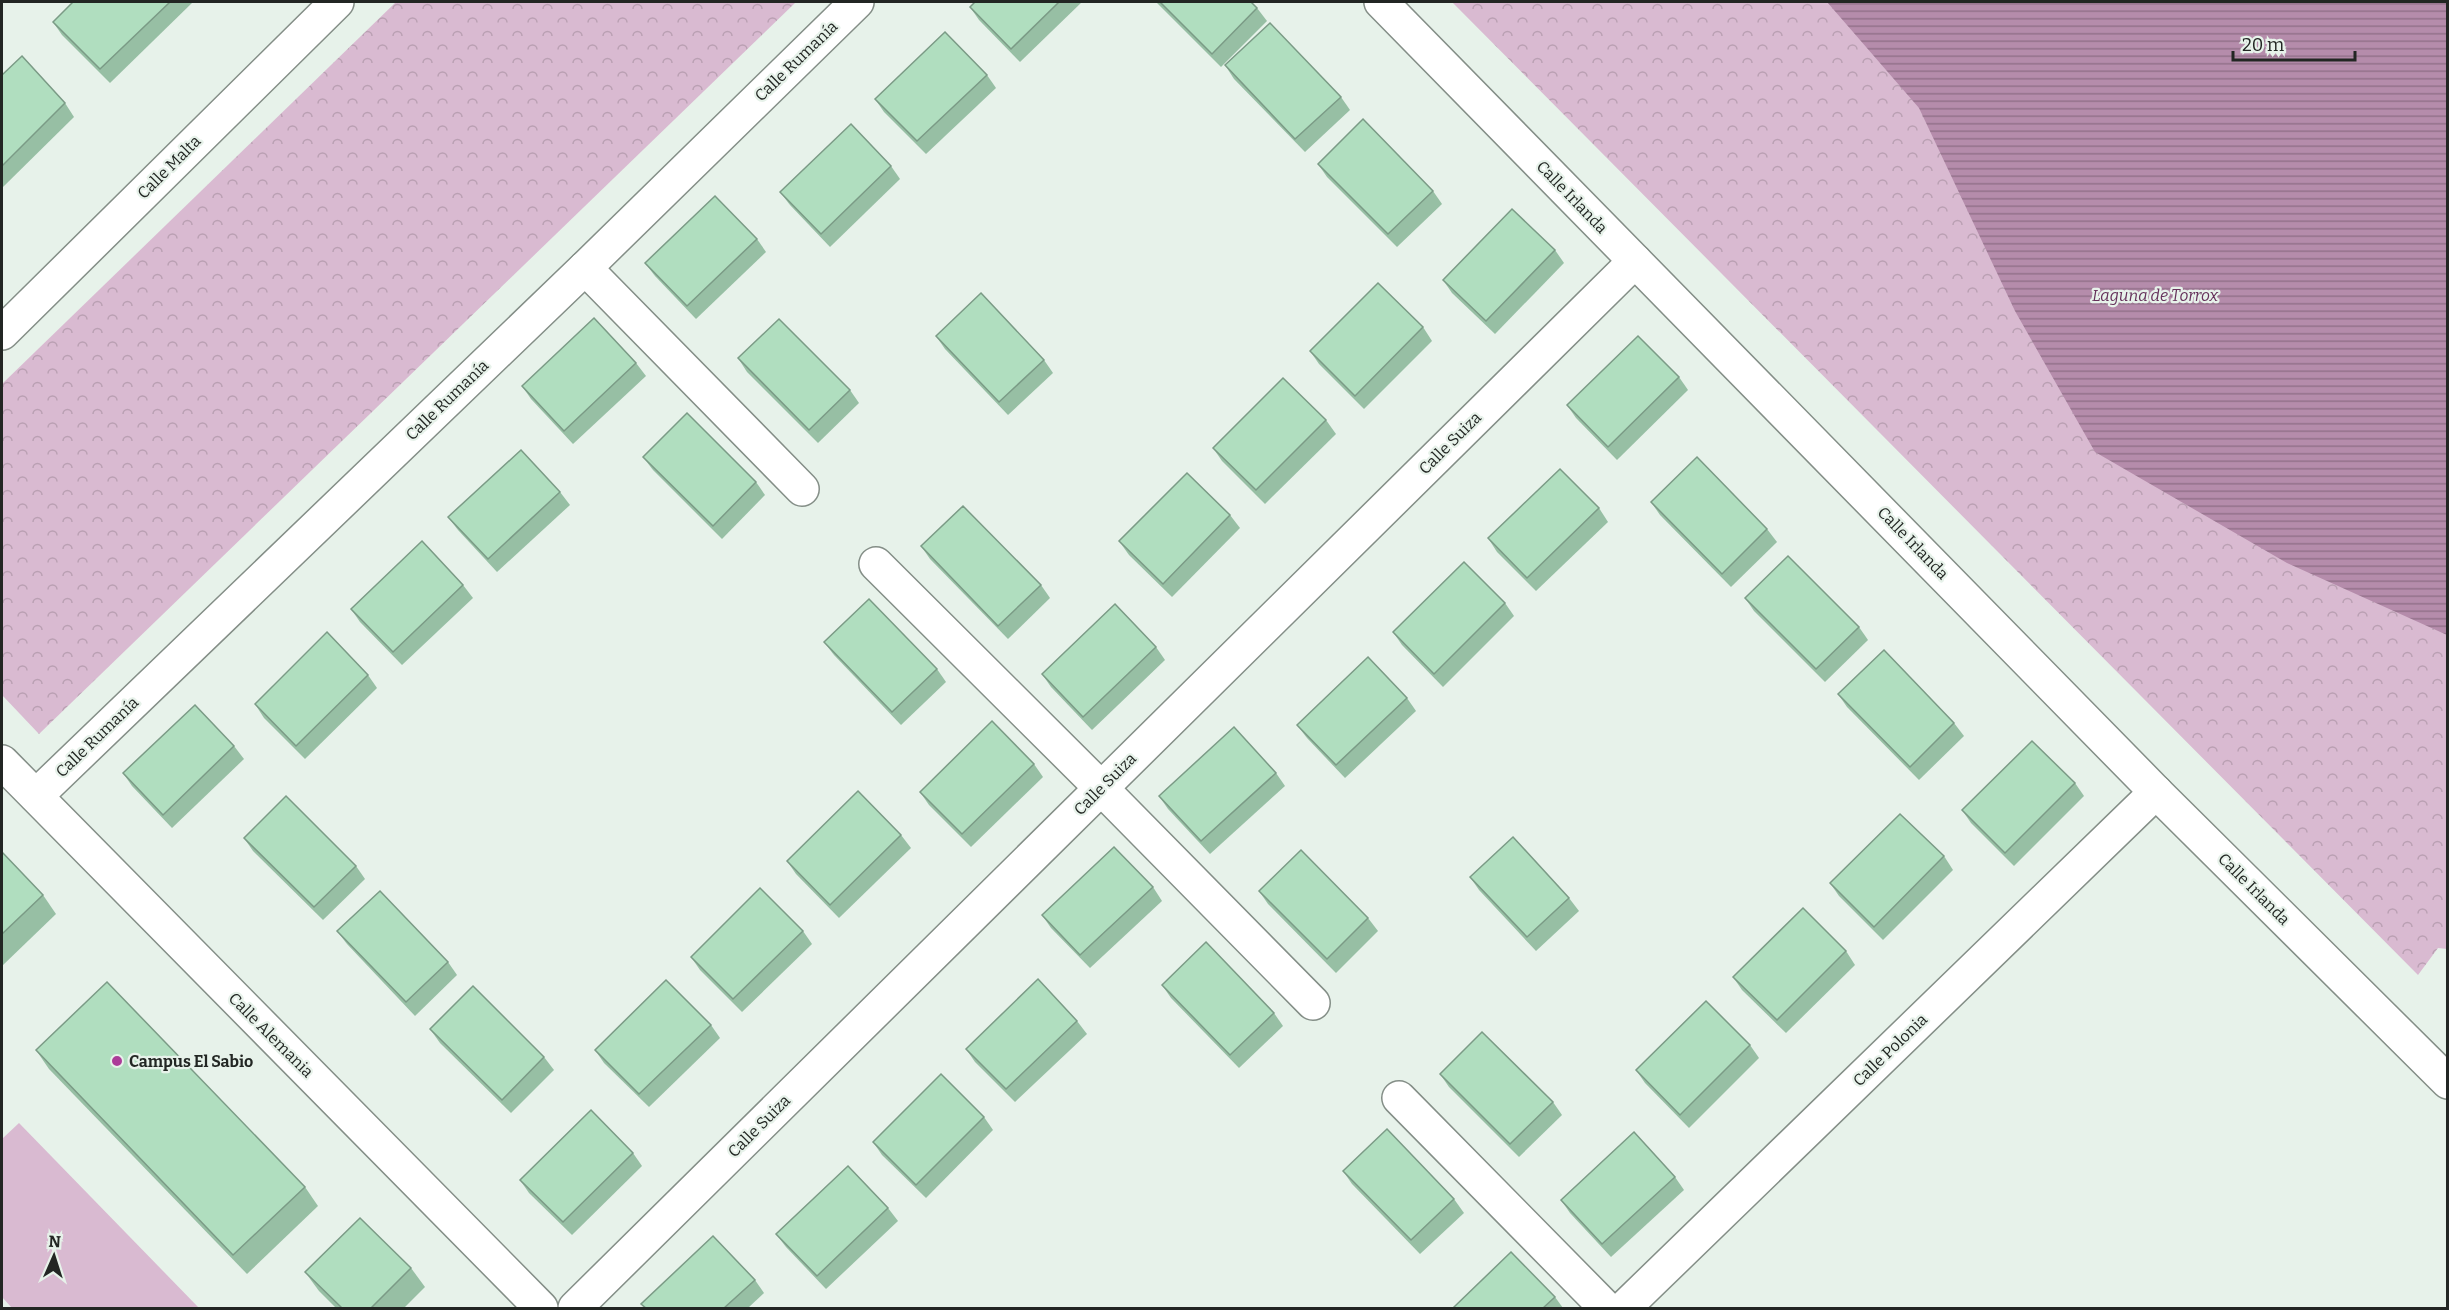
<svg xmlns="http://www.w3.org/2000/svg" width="2449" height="1310" font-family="Bitter,serif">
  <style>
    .park { fill: url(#park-crowns) }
    .pitch { fill: #d9bad1 }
    .water { fill: url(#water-rules) }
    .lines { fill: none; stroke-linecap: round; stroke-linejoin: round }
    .minor-casing { stroke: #848e87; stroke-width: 36 }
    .tertiary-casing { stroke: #848e87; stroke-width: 36 }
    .minor { stroke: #fff; stroke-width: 33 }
    .tertiary { stroke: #fff; stroke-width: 33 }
    .wall { fill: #97bfa4 }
    .building { fill: #b0debf; stroke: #7b9b86; stroke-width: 1.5 }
    .poi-dot { fill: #ac3c99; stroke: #e7f2ea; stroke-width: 2 }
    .labels { text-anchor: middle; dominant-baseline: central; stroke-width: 4.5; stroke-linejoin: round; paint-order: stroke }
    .street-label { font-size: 16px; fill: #222623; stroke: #e7f2ea }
    .park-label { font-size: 16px; font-style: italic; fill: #66315b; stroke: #e7f2ea }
    .poi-label { font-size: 16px; font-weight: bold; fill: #222623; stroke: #e7f2ea; text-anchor: start }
  </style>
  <defs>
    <pattern id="park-crowns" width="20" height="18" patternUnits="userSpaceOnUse" patternTransform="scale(1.5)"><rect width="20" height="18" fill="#d9bad1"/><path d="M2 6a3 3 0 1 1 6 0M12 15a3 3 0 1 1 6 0" fill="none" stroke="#baa0b3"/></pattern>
    <pattern id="water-rules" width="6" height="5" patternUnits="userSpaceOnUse" patternTransform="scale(1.5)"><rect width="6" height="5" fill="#b58cab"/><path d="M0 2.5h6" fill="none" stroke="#93728b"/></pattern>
  </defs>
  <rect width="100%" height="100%" fill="#e7f2ea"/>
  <g class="park">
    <polygon points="396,2 796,2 39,734 2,695 2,384"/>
    <polygon points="1452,2 2447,2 2447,949 2438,948 2418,975"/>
  </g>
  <polygon class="pitch" points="19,1123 199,1308 12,1308 2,1297 2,1139"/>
  <polygon class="water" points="1827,2 2447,2 2447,635 2287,563 2095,452 2015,311 1919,108"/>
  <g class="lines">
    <g class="minor-casing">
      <g id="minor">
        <polyline points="585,268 802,489"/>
        <polyline points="2,333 337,2"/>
        <polyline points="876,564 1101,788 1313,1003"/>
        <polyline points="36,796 585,268 857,2"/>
        <polyline points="1399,1098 1606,1308"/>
        <polyline points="575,1308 1635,261"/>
        <polyline points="1624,1308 2156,792"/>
      </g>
    </g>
    <g class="tertiary-casing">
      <g id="tertiary">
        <polyline points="1381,2 2156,792 2448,1082"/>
        <polyline points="2,762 541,1308"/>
      </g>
    </g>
    <use href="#minor" class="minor"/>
    <use href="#tertiary" class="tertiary"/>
  </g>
  <g class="wall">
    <polygon points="73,2 193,2 110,83 62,35 53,22"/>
    <polygon points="975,2 1082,2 1020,62 979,20 970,7"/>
    <polygon points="1156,2 1251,2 1257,8 1267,21 1221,67"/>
    <polygon points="1225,65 1341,97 1350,110 1305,152 1234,79"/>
    <polygon points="2,75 65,103 74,117 2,188"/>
    <polygon points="987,75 996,88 926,154 884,112 875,99"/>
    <polygon points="1318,164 1433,191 1442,204 1397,247 1327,177"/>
    <polygon points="891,166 900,179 830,247 790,205 780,192"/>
    <polygon points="757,239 766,252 696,319 655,276 645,263"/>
    <polygon points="1555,250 1564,263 1495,334 1452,293 1443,280"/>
    <polygon points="1423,327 1432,341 1364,409 1319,364 1310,351"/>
    <polygon points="936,336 1044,360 1053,373 1008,415 945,349"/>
    <polygon points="738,358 850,390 859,403 818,443 747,372"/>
    <polygon points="636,363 646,376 573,444 531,399 522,386"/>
    <polygon points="1679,377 1688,390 1617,460 1576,418 1567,405"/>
    <polygon points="1326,420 1336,434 1265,504 1222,461 1213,448"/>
    <polygon points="643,457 756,482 765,495 722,539 653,470"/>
    <polygon points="560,492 570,505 497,572 458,530 448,517"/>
    <polygon points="1651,502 1767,529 1777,542 1731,587 1660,515"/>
    <polygon points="1599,508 1608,522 1536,591 1497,552 1488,538"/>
    <polygon points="1230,515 1240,528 1172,597 1129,555 1119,541"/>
    <polygon points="921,546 1041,585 1050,598 1008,639 930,559"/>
    <polygon points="463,585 473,598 402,665 360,622 351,609"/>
    <polygon points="1745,598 1859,627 1868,640 1825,682 1754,611"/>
    <polygon points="1505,603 1514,616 1443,687 1402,645 1393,632"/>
    <polygon points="824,642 937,669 946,682 901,725 834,655"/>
    <polygon points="1156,647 1165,660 1092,730 1051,687 1042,674"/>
    <polygon points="368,675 377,688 305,759 264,718 255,704"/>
    <polygon points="1838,694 1954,723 1964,736 1919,780 1847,707"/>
    <polygon points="1407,698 1416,711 1345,778 1307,738 1297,725"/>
    <polygon points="234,746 244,759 172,828 132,786 123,773"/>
    <polygon points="1034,764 1043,777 971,847 929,805 920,792"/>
    <polygon points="1276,773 1285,786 1210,854 1168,809 1159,796"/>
    <polygon points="2075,783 2084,796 2014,866 1971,823 1962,810"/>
    <polygon points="901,835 911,848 839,918 796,874 787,861"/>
    <polygon points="244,838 356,866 365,879 323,920 253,851"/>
    <polygon points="2,852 43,895 56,914 2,966"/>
    <polygon points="1944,856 1953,870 1883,940 1839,896 1830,883"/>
    <polygon points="1470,877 1569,898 1579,911 1536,951 1479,890"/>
    <polygon points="1153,887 1162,901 1090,968 1051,928 1042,915"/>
    <polygon points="1259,891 1368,918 1378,931 1336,973 1268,904"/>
    <polygon points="337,931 448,962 457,975 415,1016 347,944"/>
    <polygon points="803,931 812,944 742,1012 700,970 691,957"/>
    <polygon points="1846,951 1855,965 1786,1033 1742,990 1733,977"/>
    <polygon points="1162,985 1274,1013 1283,1026 1239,1068 1171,998"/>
    <polygon points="1077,1021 1087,1034 1015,1102 975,1062 966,1049"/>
    <polygon points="711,1025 720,1038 649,1107 604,1063 595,1050"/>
    <polygon points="430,1029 544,1057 554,1070 511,1113 440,1043"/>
    <polygon points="1750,1045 1759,1058 1689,1128 1645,1083 1636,1070"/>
    <polygon points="36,1050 305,1187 318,1206 247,1274 49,1069"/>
    <polygon points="1440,1074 1553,1102 1562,1115 1519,1157 1449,1087"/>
    <polygon points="984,1117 993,1130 926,1198 882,1155 873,1142"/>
    <polygon points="633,1153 642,1166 572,1235 529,1193 520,1180"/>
    <polygon points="1343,1171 1454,1199 1464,1213 1420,1254 1352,1184"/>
    <polygon points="1675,1177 1684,1190 1611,1257 1570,1213 1561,1200"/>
    <polygon points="888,1208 898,1221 826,1289 786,1247 776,1234"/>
    <polygon points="411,1268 425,1287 404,1308 336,1308 319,1291 305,1272"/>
    <polygon points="755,1280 764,1293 748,1308 644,1308 641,1304"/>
    <polygon points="1555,1297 1563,1308 1453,1308"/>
  </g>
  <g class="building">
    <polygon points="73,2 170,2 100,69 53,22"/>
    <polygon points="975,2 1059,2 1011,49 970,7"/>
    <polygon points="1160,2 1251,2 1257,8 1212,54"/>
    <polygon points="1270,23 1341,97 1295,139 1225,65"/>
    <polygon points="945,32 987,75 917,141 875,99"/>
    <polygon points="22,56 65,103 2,166 2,75"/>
    <polygon points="1363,119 1433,191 1388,234 1318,164"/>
    <polygon points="851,124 891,166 821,234 780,192"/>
    <polygon points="715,196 757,239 687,306 645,263"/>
    <polygon points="1512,209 1555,250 1486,321 1443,280"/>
    <polygon points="1378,283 1423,327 1355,396 1310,351"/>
    <polygon points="981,293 1044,360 999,402 936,336"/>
    <polygon points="594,318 636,363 564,431 522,386"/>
    <polygon points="779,319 850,390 809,430 738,358"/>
    <polygon points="1638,336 1679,377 1608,447 1567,405"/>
    <polygon points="1283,378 1326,420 1256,490 1213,448"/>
    <polygon points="687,413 756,482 713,526 643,457"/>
    <polygon points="521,450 560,492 488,559 448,517"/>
    <polygon points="1697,457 1767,529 1722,574 1651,502"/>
    <polygon points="1560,469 1599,508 1527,578 1488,538"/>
    <polygon points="1187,473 1230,515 1163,584 1119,541"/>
    <polygon points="963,506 1041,585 998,626 921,546"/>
    <polygon points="422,541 463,585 393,652 351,609"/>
    <polygon points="1788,556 1859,627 1816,669 1745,598"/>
    <polygon points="1464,562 1505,603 1434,674 1393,632"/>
    <polygon points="869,599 937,669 892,712 824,642"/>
    <polygon points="1115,604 1156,647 1083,717 1042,674"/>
    <polygon points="327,632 368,675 296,746 255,704"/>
    <polygon points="1884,650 1954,723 1910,767 1838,694"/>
    <polygon points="1368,657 1407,698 1336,765 1297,725"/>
    <polygon points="195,705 234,746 163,815 123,773"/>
    <polygon points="992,721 1034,764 962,834 920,792"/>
    <polygon points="1234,727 1276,773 1201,841 1159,796"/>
    <polygon points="2032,741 2075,783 2005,853 1962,810"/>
    <polygon points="858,791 901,835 830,905 787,861"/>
    <polygon points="286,796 356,866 314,907 244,838"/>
    <polygon points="1900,814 1944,856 1874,927 1830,883"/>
    <polygon points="1513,837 1569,898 1527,937 1470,877"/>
    <polygon points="1114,847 1153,887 1080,955 1042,915"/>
    <polygon points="1301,850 1368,918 1327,959 1259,891"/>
    <polygon points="2,852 43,895 2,934"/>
    <polygon points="760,888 803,931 733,999 691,957"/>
    <polygon points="380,891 448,962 406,1002 337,931"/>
    <polygon points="1803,908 1846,951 1777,1020 1733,977"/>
    <polygon points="1206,942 1274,1013 1230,1055 1162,985"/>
    <polygon points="1038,979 1077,1021 1006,1089 966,1049"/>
    <polygon points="666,980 711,1025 639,1094 595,1050"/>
    <polygon points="107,982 305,1187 233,1255 36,1050"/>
    <polygon points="473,986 544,1057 502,1100 430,1029"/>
    <polygon points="1706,1001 1750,1045 1680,1115 1636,1070"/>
    <polygon points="1482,1032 1553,1102 1510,1144 1440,1074"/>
    <polygon points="941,1074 984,1117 916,1185 873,1142"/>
    <polygon points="591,1110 633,1153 563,1222 520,1180"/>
    <polygon points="1387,1129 1454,1199 1411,1240 1343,1171"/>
    <polygon points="1634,1132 1675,1177 1602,1244 1561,1200"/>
    <polygon points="848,1166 888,1208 817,1276 776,1234"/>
    <polygon points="360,1218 411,1268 371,1308 342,1308 305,1272"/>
    <polygon points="713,1236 755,1280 724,1308 646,1308 641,1304"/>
    <polygon points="1511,1252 1555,1297 1543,1308 1453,1308"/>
  </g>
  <circle class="poi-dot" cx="117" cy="1061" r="6"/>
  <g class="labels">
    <g class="street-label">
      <text transform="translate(796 61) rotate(-44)">Calle Rumanía</text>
      <text transform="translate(169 167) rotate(-45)">Calle Malta</text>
      <text transform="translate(1572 197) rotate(46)">Calle Irlanda</text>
      <text transform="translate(447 400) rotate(-44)">Calle Rumanía</text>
      <text transform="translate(1450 443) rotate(-45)">Calle Suiza</text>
      <text transform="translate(1913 543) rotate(46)">Calle Irlanda</text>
      <text transform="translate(97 737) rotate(-44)">Calle Rumanía</text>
      <text transform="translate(1105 784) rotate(-45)">Calle Suiza</text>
      <text transform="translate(2254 889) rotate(45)">Calle Irlanda</text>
      <text transform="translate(271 1035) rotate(45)">Calle Alemania</text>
      <text transform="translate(1890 1050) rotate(-44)">Calle Polonia</text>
      <text transform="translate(759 1126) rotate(-45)">Calle Suiza</text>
    </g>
    <g class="park-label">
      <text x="2155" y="295">Laguna de Torrox</text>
    </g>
    <g class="poi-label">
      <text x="129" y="1061">Campus El Sabio</text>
    </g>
  </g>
  <rect width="2449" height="1310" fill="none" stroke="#222623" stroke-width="6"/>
  <g transform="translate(54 1256) rotate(3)" stroke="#e7f2ea" stroke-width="4.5" paint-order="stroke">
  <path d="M0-4.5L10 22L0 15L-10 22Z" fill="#222623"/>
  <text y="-9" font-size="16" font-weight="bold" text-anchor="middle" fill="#222623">N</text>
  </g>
  <path d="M2233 51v9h122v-9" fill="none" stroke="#222623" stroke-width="3"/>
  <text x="2242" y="51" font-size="18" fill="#222623" stroke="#e7f2ea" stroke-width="4.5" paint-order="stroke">20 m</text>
</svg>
